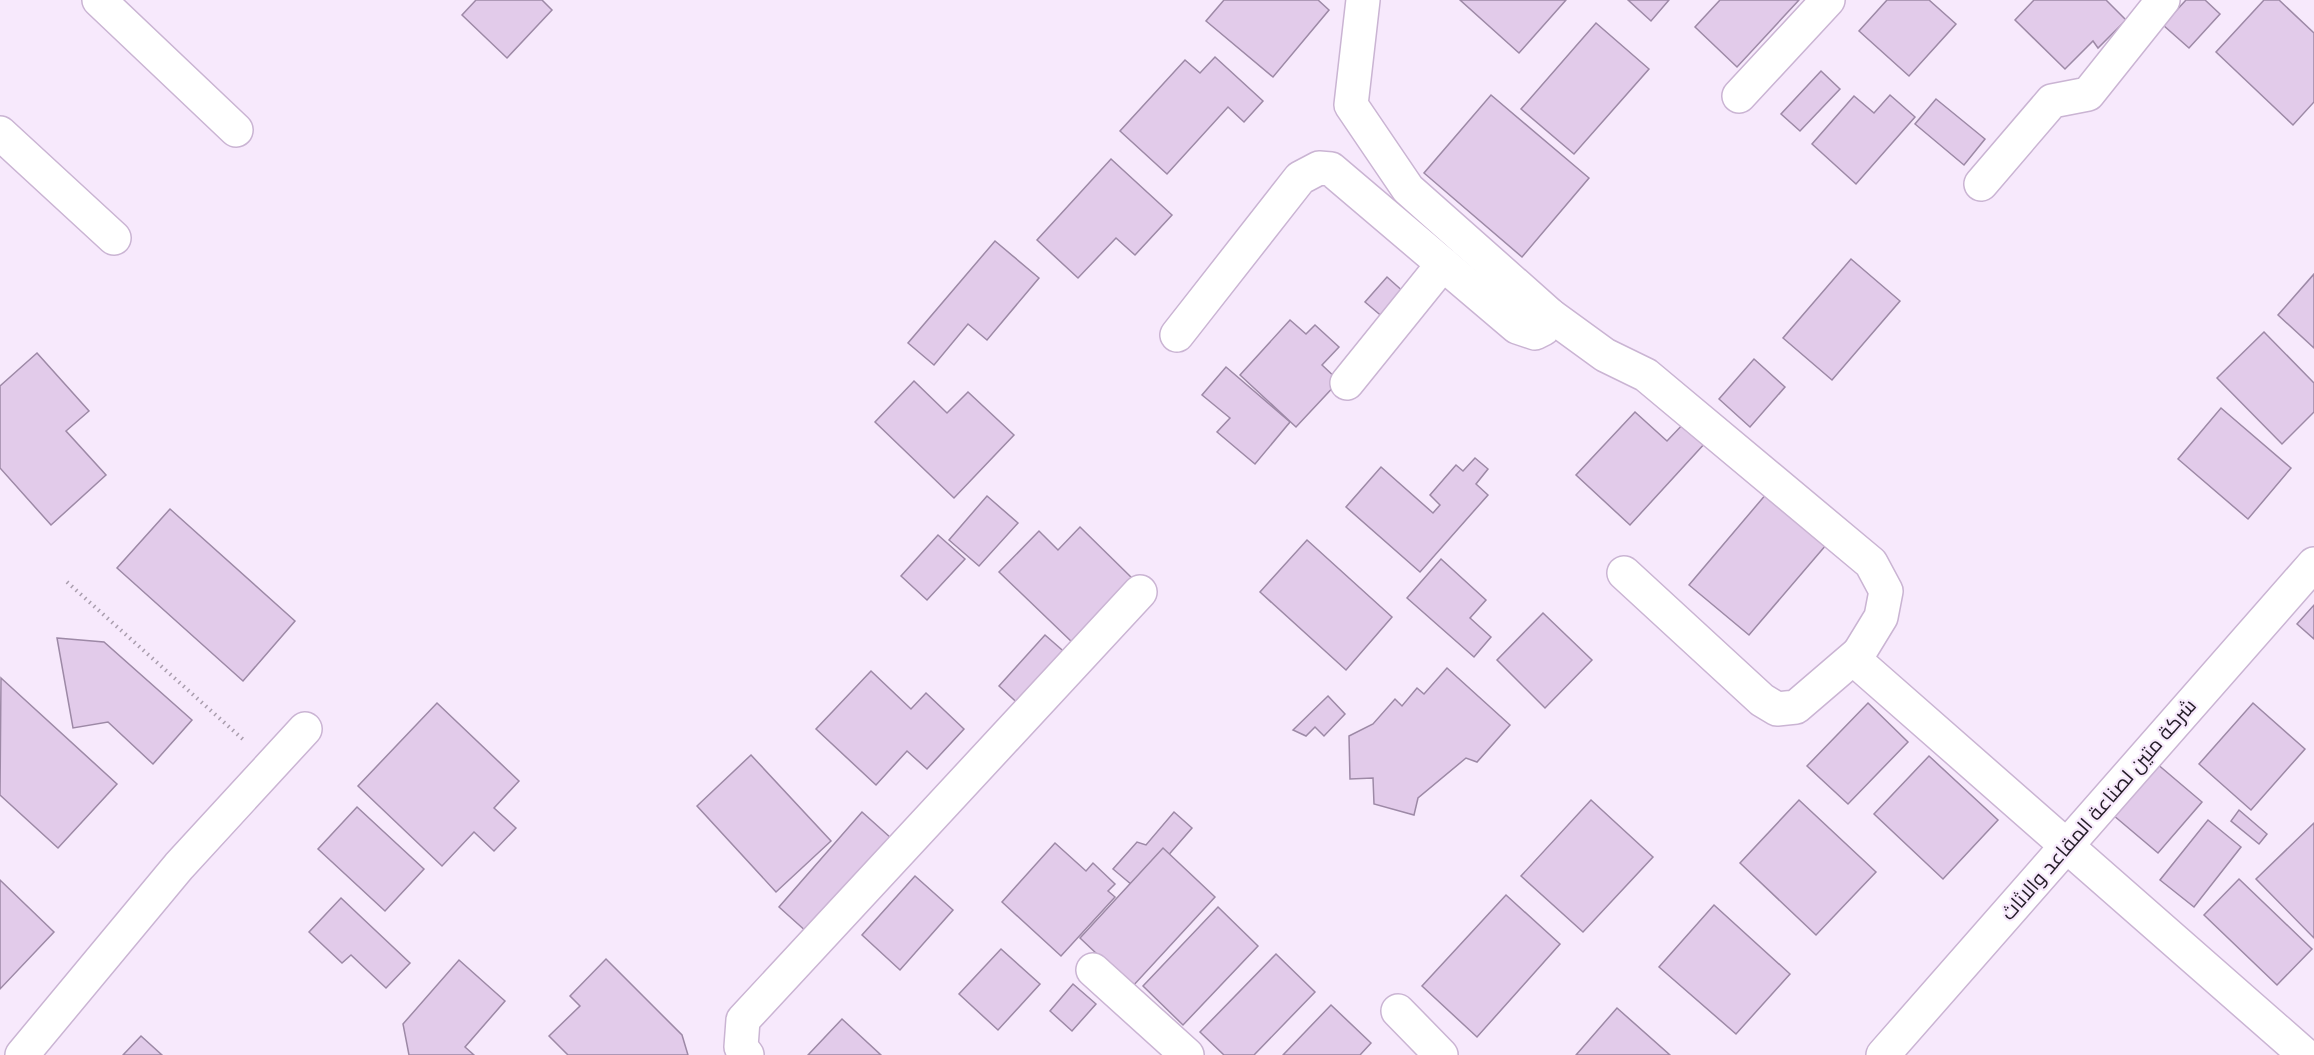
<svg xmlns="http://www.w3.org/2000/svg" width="2314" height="1055" font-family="'Noto Sans',Cairo,sans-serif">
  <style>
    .building { fill: #e2cbea; stroke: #9d89a6; stroke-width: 1.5 }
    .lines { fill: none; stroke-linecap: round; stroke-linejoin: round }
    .minor-casing { stroke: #cab4d3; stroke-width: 36 }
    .path { stroke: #aa9eae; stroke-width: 4; stroke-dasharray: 1.5 4.5; stroke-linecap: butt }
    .minor { stroke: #fff; stroke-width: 33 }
    .labels { text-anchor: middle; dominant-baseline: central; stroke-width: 4.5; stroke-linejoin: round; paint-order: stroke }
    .street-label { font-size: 20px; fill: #231b26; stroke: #f7e9fc }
  </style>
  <rect width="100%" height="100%" fill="#f7e9fc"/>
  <g class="building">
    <polygon points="476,0 542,0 552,10 507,58 462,15"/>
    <polygon points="1224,0 1318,0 1329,10 1273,77 1206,21"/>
    <polygon points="1460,0 1566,0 1519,53"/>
    <polygon points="1628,0 1669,0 1651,21"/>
    <polygon points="1720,0 1799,0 1737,67 1695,27"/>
    <polygon points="1887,0 1929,0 1956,24 1909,76 1859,31"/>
    <polygon points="2034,0 2106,0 2126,20 2098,48 2093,41 2065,69 2015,20"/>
    <polygon points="2186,0 2205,0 2220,14 2189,48 2163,25"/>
    <polygon points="2264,0 2279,0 2314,33 2314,102 2293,125 2216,52"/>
    <polygon points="1596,23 1649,69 1574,154 1521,109"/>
    <polygon points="1215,57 1263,101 1244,122 1228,107 1167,174 1120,131 1185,60 1200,73"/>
    <polygon points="1821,71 1840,89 1800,131 1781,114"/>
    <polygon points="1491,95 1589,178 1522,257 1424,173"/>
    <polygon points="1890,95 1915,117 1856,184 1812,144 1854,96 1874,113"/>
    <polygon points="1936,99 1985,139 1964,165 1915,124"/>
    <polygon points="1111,159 1172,215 1135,255 1116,238 1078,278 1037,240"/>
    <polygon points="995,241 1039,278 987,340 968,324 934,365 908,343"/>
    <polygon points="1851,259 1900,301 1832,380 1783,338"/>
    <polygon points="2314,274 2314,348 2278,315"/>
    <polygon points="1387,277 1406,294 1385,319 1365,302"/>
    <polygon points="1290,320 1306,334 1315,325 1339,347 1322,365 1339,381 1296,427 1240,375"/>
    <polygon points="2264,332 2314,383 2314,412 2282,444 2217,378"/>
    <polygon points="37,353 89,411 66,431 106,475 51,525 0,468 0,386"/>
    <polygon points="1754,359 1785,387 1750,427 1719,399"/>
    <polygon points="1226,367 1290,422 1255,464 1217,432 1230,418 1202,395"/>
    <polygon points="914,381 947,413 968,392 1014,435 954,498 875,422"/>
    <polygon points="2221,408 2291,468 2248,519 2178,459"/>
    <polygon points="1635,412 1667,441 1685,422 1706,442 1630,525 1576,475"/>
    <polygon points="1475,458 1488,469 1476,484 1488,495 1420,572 1346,507 1381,467 1433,513 1440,505 1430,495 1456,465 1463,471"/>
    <polygon points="1767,493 1826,545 1749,635 1689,585"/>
    <polygon points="987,496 1018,523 979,566 949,540"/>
    <polygon points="170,509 295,621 243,681 117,568"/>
    <polygon points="1080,527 1135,581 1074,644 999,572 1039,531 1058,550"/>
    <polygon points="938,535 965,559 927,600 901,576"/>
    <polygon points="1307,540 1392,617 1346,670 1260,592"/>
    <polygon points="1441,559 1486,600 1470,618 1491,637 1474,657 1407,598"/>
    <polygon points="2314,605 2314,639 2297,624"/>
    <polygon points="1543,613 1592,660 1545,708 1497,660"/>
    <polygon points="1045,635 1069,656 1023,708 999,686"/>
    <polygon points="57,638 104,642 192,720 153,764 108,722 73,728"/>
    <polygon points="1447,668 1510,725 1477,762 1466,758 1418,798 1414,815 1374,804 1373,778 1350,779 1349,736 1373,724 1395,699 1402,706 1417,688 1424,694"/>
    <polygon points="871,671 911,709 926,693 964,729 927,769 907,751 876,785 816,729"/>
    <polygon points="1,678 117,784 58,848 0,795"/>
    <polygon points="1328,696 1345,714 1324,736 1315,727 1306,736 1293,730"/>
    <polygon points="437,703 519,781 494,808 516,828 494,851 474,832 442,866 358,786"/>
    <polygon points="1868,703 1908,742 1848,804 1807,766"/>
    <polygon points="2253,703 2305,749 2251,810 2199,764"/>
    <polygon points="751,755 831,841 776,892 697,806"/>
    <polygon points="1929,756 1998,820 1943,879 1874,814"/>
    <polygon points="2156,763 2202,802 2158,853 2113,815"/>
    <polygon points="1591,800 1653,857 1583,932 1521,876"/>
    <polygon points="1799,800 1876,872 1816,935 1740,863"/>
    <polygon points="357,807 424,869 385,911 318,849"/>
    <polygon points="2239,810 2267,834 2259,844 2231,821"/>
    <polygon points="862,812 891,838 808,933 779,907"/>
    <polygon points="1174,812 1192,828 1138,890 1113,869 1137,842 1146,845"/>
    <polygon points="2208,820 2241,847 2194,907 2160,880"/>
    <polygon points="2314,823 2314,938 2256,879"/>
    <polygon points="1055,843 1086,871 1093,863 1115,884 1108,891 1115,897 1061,956 1002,902"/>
    <polygon points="1163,848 1215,897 1132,987 1080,938"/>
    <polygon points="915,876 953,910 900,970 862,935"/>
    <polygon points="2239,879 2312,949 2277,985 2204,915"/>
    <polygon points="0,880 54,932 0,989"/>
    <polygon points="1506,895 1560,944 1477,1037 1422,986"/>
    <polygon points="341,898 410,963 386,988 351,955 342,963 309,932"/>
    <polygon points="1714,905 1790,974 1736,1034 1659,967"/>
    <polygon points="1218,907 1258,946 1183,1025 1143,986"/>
    <polygon points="1001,949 1040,984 998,1030 959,994"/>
    <polygon points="1276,954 1315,992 1254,1055 1224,1055 1200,1032"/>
    <polygon points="606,959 682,1035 688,1055 568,1055 549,1036 580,1006 570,996"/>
    <polygon points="459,960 505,1001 465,1047 474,1055 409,1055 403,1024"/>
    <polygon points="1073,984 1096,1004 1072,1031 1050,1011"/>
    <polygon points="1331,1005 1371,1043 1360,1055 1283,1055"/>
    <polygon points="1617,1008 1670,1055 1576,1055"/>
    <polygon points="842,1019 881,1055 808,1055"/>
    <polygon points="141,1036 162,1055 123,1055"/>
  </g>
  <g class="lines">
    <g class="minor-casing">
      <g id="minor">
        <polyline points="99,0 236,130"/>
        <polyline points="1363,0 1351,105 1408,189 1550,315 1605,355 1646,375 1871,563 1886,591 1881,617 1859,653 1859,662 1864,668 2305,1055"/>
        <polyline points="1739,96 1828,0"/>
        <polyline points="0,133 114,238"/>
        <polyline points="1981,184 2052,101 2088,94 2163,0"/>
        <polyline points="1177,335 1300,178 1319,168 1331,169 1517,327 1535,333 1543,329 1550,315"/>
        <polyline points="1347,383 1443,264"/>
        <polyline points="1624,573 1762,700 1777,709 1796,707 1859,653"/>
        <polyline points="1093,970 1187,1055"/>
        <polyline points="1398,1011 1441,1055"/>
        <polyline points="22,1055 179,866 305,729"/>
        <polyline points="747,1055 741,1047 743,1020 1140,592"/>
        <polyline points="1883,1055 2314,564"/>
      </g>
    </g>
    <polyline class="path" points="67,582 245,741"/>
    <use href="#minor" class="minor"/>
  </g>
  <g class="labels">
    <g class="street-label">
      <text transform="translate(2098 809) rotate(-49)">شركة متين لصناعة المقاعد والاثاث</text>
    </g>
  </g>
</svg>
